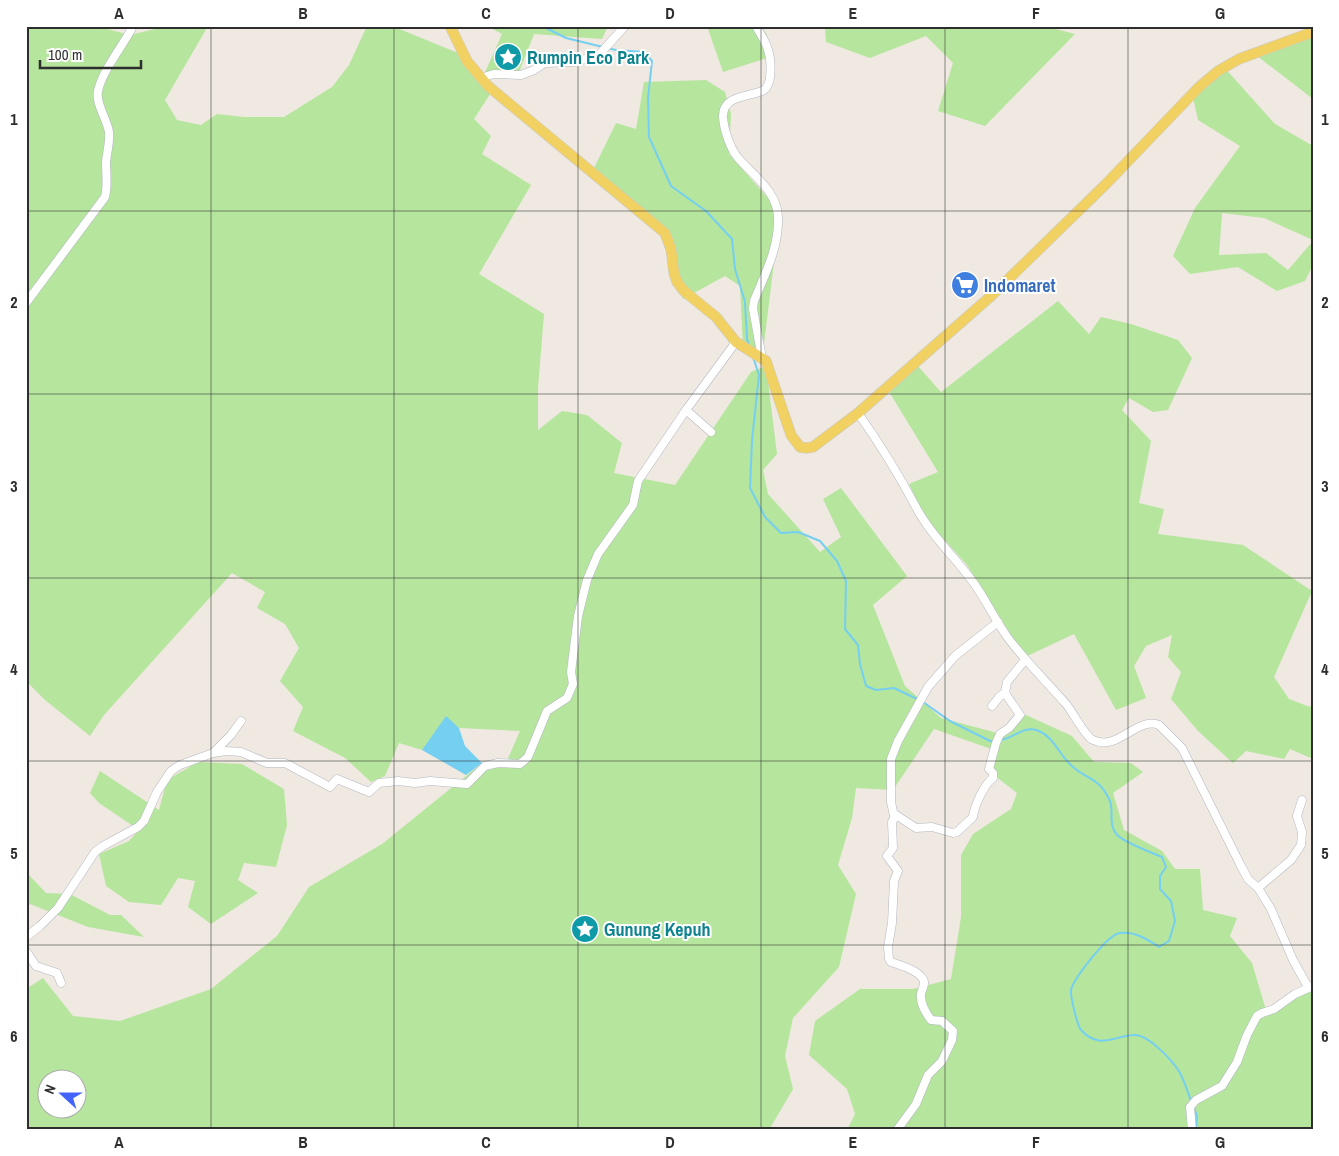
<svg xmlns="http://www.w3.org/2000/svg" width="1339" height="1156" font-family="'Archivo Narrow',sans-serif">
  <style>
    .green { fill: #b6e59e; fill-rule: evenodd }
    .water { fill: #75cff0 }
    .lines { fill: none; stroke-linecap: round; stroke-linejoin: round }
    .stream { stroke: #75cff0; stroke-width: 2 }
    .minor-casing { stroke: #b4b7c1; stroke-width: 9 }
    .major-casing { stroke: #c9c9c9; stroke-width: 11 }
    .minor { stroke: #fff; stroke-width: 8 }
    .major { stroke: #f2d163; stroke-width: 10 }
    .grid { fill: none; stroke: #2e2e2e; stroke-width: 1; stroke-opacity: 0.55 }
    .labels { text-anchor: middle; dominant-baseline: central; stroke-width: 4; stroke-linejoin: round; paint-order: stroke }
    .culture-label { font-size: 18px; font-weight: bold; fill: #0d838f; stroke: #fff; text-anchor: start }
    .shop-label { font-size: 18px; font-weight: bold; fill: #366cbe; stroke: #fff; text-anchor: start }
    .neatline { fill: none; stroke: #2e2e2e; stroke-width: 2 }
    .grid-label { font-size: 16px; text-anchor: middle; font-weight: bold; fill: #2e2e2e }
  </style>
  <rect width="100%" height="100%" fill="#efe9e1"/>
  <g class="green">
    <path d="M 26,26 L 96,26 L 130,35 L 167,26 L 208,26 L 165,100 L 177,120 L 201,125 L 217,114 L 244,117 L 284,117 L 332,87 L 349,65 L 367,26 L 392,26 L 458,53 L 482,79 L 502,34 L 487,26 L 608,26 L 602,39 L 534,34 L 518,75 L 482,79 L 492,91 L 474,119 L 491,136 L 482,154 L 531,185 L 479,274 L 544,314 L 538,388 L 538,430 L 562,411 L 587,415 L 622,443 L 614,473 L 675,485 L 751,372 L 766,366 L 777,454 L 763,470 L 768,494 L 820,552 L 841,537 L 823,499 L 841,488 L 907,576 L 873,605 L 905,686 L 941,718 L 1005,735 L 1026,715 L 1072,736 L 1094,762 L 1131,763 L 1143,772 L 1113,793 L 1124,830 L 1162,851 L 1175,869 L 1200,869 L 1203,910 L 1237,918 L 1230,936 L 1252,963 L 1266,1010 L 1313,984 L 1313,1084 L 1311,1085 L 1313,1097 L 1313,1130 L 847,1130 L 855,1114 L 847,1089 L 809,1055 L 815,1021 L 860,989 L 913,989 L 951,979 L 961,917 L 961,855 L 973,834 L 1011,809 L 1017,793 L 990,772 L 997,751 L 934,729 L 893,790 L 856,788 L 852,818 L 838,865 L 856,894 L 839,967 L 793,1018 L 785,1056 L 793,1089 L 769,1130 L 26,1130 L 26,989 L 43,978 L 73,1016 L 120,1021 L 211,989 L 277,936 L 309,887 L 382,844 L 482,763 L 506,763 L 520,731 L 459,728 L 446,717 L 422,750 L 399,743 L 385,776 L 371,782 L 345,758 L 293,731 L 303,707 L 280,681 L 299,648 L 285,624 L 257,608 L 265,592 L 232,573 L 104,715 L 90,736 L 45,700 L 26,681 ZM 48,1078 L 78,1078 L 78,1108 L 48,1108 Z"/>
    <polygon points="707,26 761,26 767,35 767,58 723,72"/>
    <polygon points="825,26 1044,26 1075,34 985,126 938,111 953,63 926,36 870,58 826,42"/>
    <polygon points="1313,31 1313,99 1252,52"/>
    <polygon points="1223,66 1275,124 1313,146 1313,240 1264,218 1222,213 1219,255 1266,253 1288,270 1313,241 1313,265 1305,281 1277,291 1238,267 1190,274 1173,256 1195,208 1240,146 1198,120 1192,93"/>
    <polygon points="706,80 725,92 731,114 729,154 775,206 776,246 763,352 743,348 740,286 725,276 683,299 671,274 669,235 593,170 616,123 636,129 644,82"/>
    <polygon points="1058,301 1089,334 1101,317 1131,324 1178,340 1192,358 1168,410 1153,412 1129,398 1122,410 1151,441 1139,503 1164,509 1158,534 1243,545 1312,591 1274,677 1289,699 1310,707 1313,704 1313,759 1290,749 1284,759 1246,751 1233,763 1198,731 1171,699 1181,672 1168,657 1172,635 1146,646 1134,666 1146,698 1116,710 1074,634 1025,657 967,565 925,518 909,484 938,472 888,390 916,364 941,392"/>
    <polygon points="198,762 242,764 284,789 287,825 276,867 244,863 238,880 258,893 211,924 188,907 195,881 178,878 161,905 129,902 106,886 99,854 129,841 139,830 99,803 90,793 100,771 159,810 167,780"/>
    <polygon points="26,872 46,893 70,894 110,915 121,915 144,937 88,927 30,904 26,909"/>
  </g>
  <polygon class="water" points="446,716 459,728 465,746 482,763 466,775 422,750"/>
  <g class="lines">
    <g class="stream">
      <polyline points="542,26 566,38 603,47"/>
      <polyline points="607,48 616,50 644,52 652,61 648,98 649,137 671,186 706,211 732,239 735,269 745,302 747,339 749,345"/>
      <polyline points="753,357 759,375 752,440 750,488 765,517 781,533 798,532 820,541 837,561 846,581 845,629 858,645 860,664 866,686 876,690 894,688 919,700"/>
      <polyline points="923,702 950,721 990,741 995,741"/>
      <path d="M 1000,740 C 1013,739 1025,724 1039,731 C 1055,738 1060,757 1073,767 C 1088,780 1098,777 1109,799 C 1115,809 1107,824 1117,835 C 1124,842 1152,853 1162,857 L 1166,867 L 1160,876 L 1160,889 L 1171,901 L 1175,921 L 1169,941 L 1159,947 C 1147,939 1134,931 1120,933 C 1108,934 1074,978 1071,990 C 1070,995 1077,1025 1081,1030 C 1099,1050 1113,1036 1134,1035 C 1148,1034 1173,1061 1180,1073 C 1184,1081 1188,1092 1191,1101"/>
      <polyline points="1194,1108 1197,1116 1196,1130"/>
    </g>
    <g class="minor-casing">
      <g id="minor">
        <path d="M 756,26 C 760,34 766,41 768,50 C 771,59 773,84 764,90 C 752,97 722,94 723,117 C 724,130 730,149 739,159 C 754,176 778,192 778,218 C 779,248 765,274 754,301 L 753,309 L 762,358"/>
        <polyline points="480,78 494,74 521,75 534,70 545,63 573,62 598,56 625,26"/>
        <path d="M 26,303 L 105,197 C 108,185 106,174 106,162 C 107,152 110,142 109,132 C 107,119 95,103 98,91 C 103,69 123,46 133,26"/>
        <polyline points="686,410 711,432"/>
        <path d="M 858,413 C 880,444 899,475 917,509 C 930,534 953,555 970,578 C 985,597 994,619 1008,638 C 1026,662 1047,682 1066,704 C 1073,712 1084,735 1093,740 C 1118,752 1137,716 1159,725 L 1182,748 L 1240,864 L 1248,879 L 1258,888 L 1271,909 L 1293,960 L 1308,987"/>
        <polyline points="992,706 1000,696 1005,693 1007,682 1025,660"/>
        <polyline points="213,753 231,735 241,721"/>
        <polyline points="894,816 891,802 891,759 898,741 928,687 955,656 998,622"/>
        <polyline points="1258,888 1291,860 1301,845 1302,832 1297,816 1302,800"/>
        <polyline points="26,937 40,926 58,908 95,852 103,846 138,827 144,821 157,792 171,771 180,765 213,753 226,751 241,752 267,763 285,763 330,787 337,779 369,792 379,783 398,781 415,783 430,781 467,784 485,766 498,763 520,764 528,757 547,711 567,698 573,684 571,672 578,616 587,580 598,554 633,505 638,481 686,410 736,342"/>
        <polyline points="26,951 36,966 57,973 61,983"/>
        <path d="M 897,1130 L 916,1104 L 928,1075 L 942,1061 L 952,1040 L 953,1031 L 942,1021 L 931,1020 C 925,1012 920,1004 921,994 C 922,989 926,983 923,979 C 916,969 901,966 891,962 L 889,959 L 888,947 L 892,923 L 894,881 L 898,871 L 887,856 L 893,848 L 892,822 L 896,815 L 916,828 L 932,827 L 953,833 L 957,832 L 973,817 C 974,806 985,783 993,778 L 993,773 L 989,769 L 996,743 L 1000,734 L 1009,728 L 1020,715 L 1005,693"/>
        <polyline points="1192,1130 1190,1107 1196,1100 1222,1086 1237,1062 1247,1035 1257,1016 1262,1013 1274,1009 1295,994 1313,986"/>
      </g>
    </g>
    <g class="major-casing">
      <polyline id="major" points="450,26 467,61 488,86 665,233 671,249 674,273 677,282 684,291 716,317 736,342 766,361 791,435 800,447 806,448 813,447 858,413 991,296 1106,184 1199,87 1218,71 1239,59 1313,32"/>
    </g>
    <use href="#minor" class="minor"/>
    <use href="#major" class="major"/>
  </g>
  <path class="grid" d="M 211,26 L 211,1130M 394,26 L 394,1130M 578,26 L 578,1130M 761,26 L 761,1130M 945,26 L 945,1130M 1128,26 L 1128,1130M 26,211 L 1313,211M 26,394 L 1313,394M 26,578 L 1313,578M 26,761 L 1313,761M 26,945 L 1313,945"/>
  <defs>
    <g id="sight-disc" transform="scale(1.4375)"><circle r="9.5" fill="#0f9aa8" stroke="#fff"/><path d="M0-6L1.8-2.2L6-1.7L2.9 1.2L3.7 5.4L0 3.3L-3.7 5.4L-2.9 1.2L-6-1.7L-1.8-2.2Z" fill="#fff"/></g>
    <g id="supermarket-disc" transform="scale(1.4375)"><circle r="9.5" fill="#3f7fe0" stroke="#fff"/><path d="M-6-5.5h2.5l.6 2H6L4.5 2H-2.5L-4.4-4H-6ZM-1.5 3.2a1.3 1.3 0 1 0 .1 0ZM3 3.2a1.3 1.3 0 1 0 .1 0Z" fill="#fff"/></g>
  </defs>
  <g fill-rule="evenodd">
    <use href="#sight-disc" x="508" y="57"/>
    <use href="#supermarket-disc" x="965" y="285"/>
    <use href="#sight-disc" x="585" y="929"/>
  </g>
  <g class="labels">
    <g class="culture-label">
      <text x="527" y="57">Rumpin Eco Park</text>
      <text x="604" y="929">Gunung Kepuh</text>
    </g>
    <g class="shop-label">
      <text x="984" y="285">Indomaret</text>
    </g>
  </g>
  <rect width="1339" height="1156" fill="none" stroke="#ffffff" stroke-width="55"/>
  <g transform="translate(62 1094) rotate(291)"><circle r="24" fill="#ffffff" stroke="#ababab"/>
  <path d="M0-4L9 19L0 12L-9 19Z" fill="#4264fb"/>
  <text y="-8" font-size="14" font-weight="bold" text-anchor="middle" fill="#2e2e2e">N</text>
  </g>
  <path d="M40 60v8h101v-8" fill="none" stroke="#2e2e2e" stroke-width="2.5"/>
  <text x="48" y="60" font-size="15" fill="#2e2e2e" stroke="#ffffff" stroke-width="4" paint-order="stroke">100 m</text>
  <rect x="28" y="28" width="1284" height="1100" class="neatline"/>
  <g class="grid-label">
    <text x="119" y="19">A</text>
    <text x="303" y="19">B</text>
    <text x="486" y="19">C</text>
    <text x="670" y="19">D</text>
    <text x="853" y="19">E</text>
    <text x="1036" y="19">F</text>
    <text x="1220" y="19">G</text>
    <text x="14" y="125">1</text>
    <text x="1325" y="125">1</text>
    <text x="14" y="308">2</text>
    <text x="1325" y="308">2</text>
    <text x="14" y="492">3</text>
    <text x="1325" y="492">3</text>
    <text x="14" y="675">4</text>
    <text x="1325" y="675">4</text>
    <text x="14" y="859">5</text>
    <text x="1325" y="859">5</text>
    <text x="14" y="1042">6</text>
    <text x="1325" y="1042">6</text>
    <text x="119" y="1148">A</text>
    <text x="303" y="1148">B</text>
    <text x="486" y="1148">C</text>
    <text x="670" y="1148">D</text>
    <text x="853" y="1148">E</text>
    <text x="1036" y="1148">F</text>
    <text x="1220" y="1148">G</text>
  </g>
</svg>
